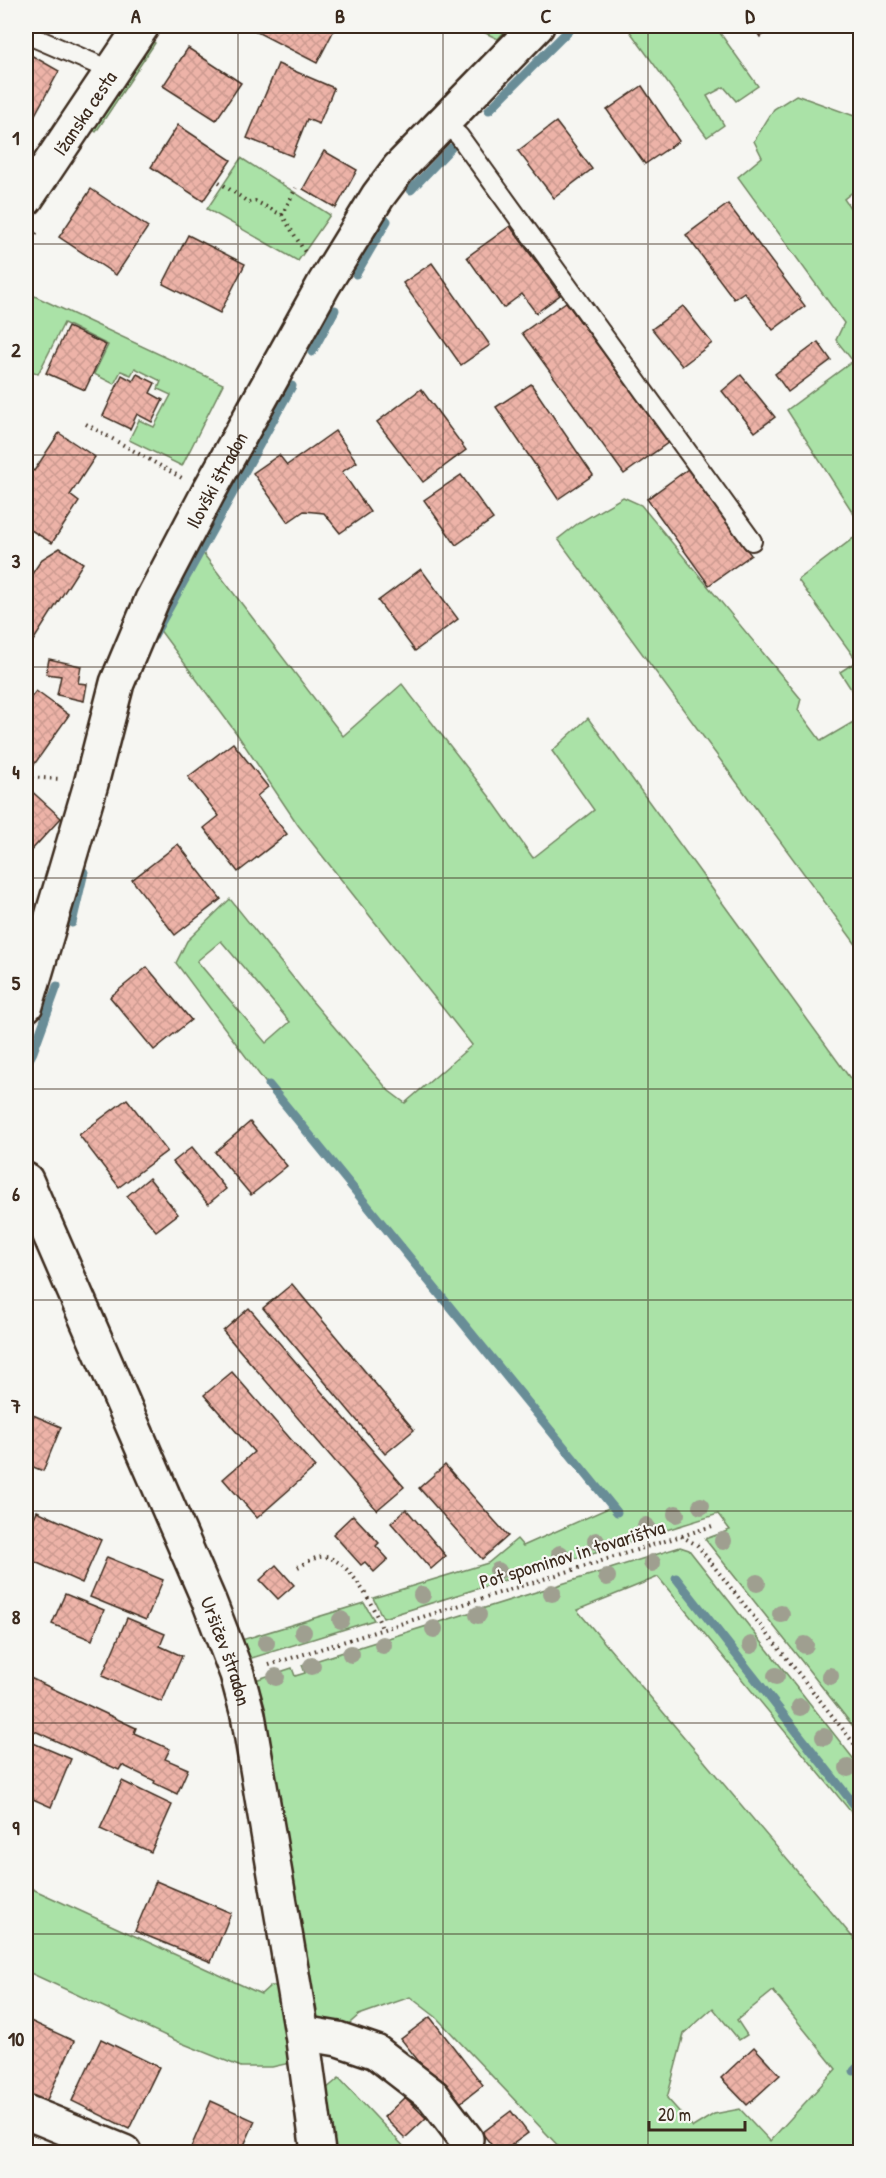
<svg xmlns="http://www.w3.org/2000/svg" width="886" height="2178" font-family="'Patrick Hand',sans-serif">
  <style>
    .green { fill: #aae2a7; stroke: #728662; stroke-width: 1.5; fill-rule: evenodd }
    .lines { fill: none; stroke-linecap: round; stroke-linejoin: round }
    .stream { stroke: #698d97; stroke-width: 9 }
    .building { fill: url(#building-cross-hatch); stroke: #3b2a1e; stroke-width: 1.5 }
    .lane-casing { stroke: #3b2a1e; stroke-width: 22 }
    .street-casing { stroke: #3b2a1e; stroke-width: 38 }
    .secondary-casing { stroke: #3b2a1e; stroke-width: 38 }
    .path { stroke: #3b2a1e; stroke-width: 4; stroke-dasharray: 1.5 4.5; stroke-linecap: butt }
    .lane { stroke: #f6f6f2; stroke-width: 18 }
    .street { stroke: #f6f6f2; stroke-width: 33 }
    .secondary { stroke: #f6f6f2; stroke-width: 33 }
    .tree { fill: #9f9f90 }
    .grid { fill: none; stroke: #3b2a1e; stroke-width: 1.5; stroke-opacity: 0.55 }
    .labels { text-anchor: middle; dominant-baseline: central; stroke-width: 4.5; stroke-linejoin: round; paint-order: stroke }
    .street-label { font-size: 20px; fill: #3b2a1e; stroke: #f6f6f2 }
    .neatline { fill: none; stroke: #3b2a1e; stroke-width: 2 }
    .grid-label { font-size: 20px; text-anchor: middle; font-weight: bold; fill: #3b2a1e }
  </style>
  <defs>
    <pattern id="building-cross-hatch" width="8" height="8" patternUnits="userSpaceOnUse" patternTransform="scale(1.5)"><rect width="8" height="8" fill="#edb3a8"/><path d="M0 0l8 8M0 8l8-8" fill="none" stroke="#cc9a90"/></pattern>
  </defs>
  <rect width="100%" height="100%" fill="#f6f6f2"/>
  <filter id="ink" filterUnits="userSpaceOnUse"><feTurbulence type="fractalNoise" baseFrequency=".0167" numOctaves="2"/><feDisplacementMap in="SourceGraphic" scale="12" xChannelSelector="R" yChannelSelector="G"/><feConvolveMatrix kernelMatrix="1 2 1 2 8 2 1 2 1" color-interpolation-filters="sRGB"/></filter>
  <g filter="url(#ink)">
    <g class="green">
      <polygon points="471,26 509,26 498,39"/>
      <polygon points="626,26 715,26 758,86 736,101 724,87 707,96 724,125 707,137"/>
      <polygon points="149,40 155,43 96,132 91,128"/>
      <polygon points="796,95 860,118 860,186 844,199 860,222 860,601 854,606 860,614 860,703 840,672 857,661 798,580 856,536 857,519 787,410 853,361 836,340 844,323 738,177 762,157 754,141 774,109"/>
      <polygon points="241,158 330,215 298,261 207,209"/>
      <polygon points="26,292 223,384 182,466 129,440 139,420 154,427 171,395 158,389 161,381 135,368 131,375 121,371 114,384 94,374 108,345 64,323 38,374 26,368"/>
      <polygon points="623,497 641,505 801,699 798,710 821,741 860,718 860,950 558,539 577,524"/>
      <path d="M 202,552 L 343,736 L 402,684 L 489,796 L 533,858 L 594,810 L 552,751 L 588,718 L 860,1092 L 860,1735 L 705,1539 L 730,1530 L 718,1514 L 383,1618 L 373,1598 L 488,1563 L 517,1539 L 523,1546 L 613,1506 L 285,1109 L 176,963 L 187,941 L 230,899 L 311,1000 L 389,1091 L 405,1103 L 472,1045 L 298,825 L 237,734 L 156,625 L 190,556 ZM 221,941 L 290,1022 L 266,1043 L 197,961 Z"/>
      <path d="M 680,1547 L 689,1550 L 860,1767 L 860,1823 L 658,1577 L 577,1610 L 860,1946 L 860,2152 L 564,2152 L 436,2017 L 410,1997 L 359,2015 L 343,2029 L 330,2027 L 313,2017 L 249,1682 L 292,1668 L 295,1676 L 305,1673 L 302,1665 ZM 773,1991 L 836,2069 L 770,2141 L 740,2109 L 714,2114 L 693,2127 L 667,2098 L 684,2034 L 713,2008 L 739,2040 L 747,2035 L 737,2020 Z"/>
      <polygon points="364,1603 374,1620 242,1661 235,1642"/>
      <polygon points="26,1886 261,1994 270,1986 283,1986 290,2063 272,2067 241,2067 179,2042 26,1971"/>
      <polygon points="339,2078 409,2152 334,2152 325,2090"/>
    </g>
    <g class="lines">
      <g class="stream">
        <polyline points="489,110 573,26"/>
        <polyline points="411,190 451,148"/>
        <polyline points="356,274 387,221"/>
        <polyline points="312,352 335,310"/>
        <polyline points="153,637 292,386"/>
        <polyline points="72,923 84,872"/>
        <polyline points="26,1065 33,1052 57,986"/>
        <polyline points="269,1085 617,1512"/>
        <polyline points="676,1578 860,1812"/>
        <polyline points="854,2071 860,2065"/>
      </g>
    </g>
    <g class="building">
      <polygon points="248,26 336,26 317,63 247,27"/>
      <polygon points="753,26 777,26 760,37"/>
      <polygon points="188,48 241,83 216,120 163,86"/>
      <polygon points="29,54 59,71 32,120 26,116 26,60"/>
      <polygon points="278,64 334,88 319,124 307,119 292,156 247,138"/>
      <polygon points="642,86 679,141 645,164 607,110"/>
      <polygon points="556,122 592,169 554,198 518,151"/>
      <polygon points="178,125 231,160 203,201 151,167"/>
      <polygon points="324,151 357,170 336,208 303,189"/>
      <polygon points="91,189 148,227 116,275 59,237"/>
      <polygon points="728,204 805,306 773,330 744,292 734,299 686,235"/>
      <polygon points="510,226 560,295 536,313 522,294 503,308 467,257"/>
      <polygon points="188,235 245,264 220,313 163,284"/>
      <polygon points="432,263 490,345 461,365 403,283"/>
      <polygon points="566,302 669,442 624,474 522,333"/>
      <polygon points="683,306 712,343 682,366 652,329"/>
      <polygon points="68,327 106,345 85,390 46,373"/>
      <polygon points="818,342 831,360 788,392 775,374"/>
      <polygon points="137,374 155,383 150,393 163,400 152,422 137,414 130,429 103,416 122,375 133,381"/>
      <polygon points="741,375 775,417 755,432 722,391"/>
      <polygon points="531,384 593,475 558,499 496,407"/>
      <polygon points="421,389 466,450 423,482 377,422"/>
      <polygon points="335,431 357,462 342,472 370,512 340,533 324,513 304,511 288,522 253,473 279,455 287,465"/>
      <polygon points="59,433 95,457 70,495 79,502 52,543 26,527 26,465 34,471"/>
      <polygon points="688,469 751,555 709,585 647,499"/>
      <polygon points="461,475 493,519 456,545 424,500"/>
      <polygon points="60,548 83,563 26,652 26,570 32,574 42,559"/>
      <polygon points="421,569 458,619 415,651 378,601"/>
      <polygon points="49,659 81,666 78,683 87,684 84,701 57,695 61,676 46,674"/>
      <polygon points="36,691 69,715 31,769 26,765 26,704"/>
      <polygon points="233,743 268,787 257,796 287,834 238,872 204,828 219,816 188,777"/>
      <polygon points="26,786 61,818 26,856"/>
      <polygon points="178,844 221,899 175,935 132,880"/>
      <polygon points="147,967 191,1020 154,1050 110,997"/>
      <polygon points="127,1099 167,1151 119,1187 79,1135"/>
      <polygon points="250,1122 287,1166 251,1195 215,1152"/>
      <polygon points="192,1147 226,1189 208,1204 173,1162"/>
      <polygon points="149,1178 178,1214 156,1231 127,1196"/>
      <polygon points="292,1284 414,1430 385,1454 263,1308"/>
      <polygon points="249,1308 404,1487 377,1510 223,1331"/>
      <polygon points="232,1372 315,1467 257,1518 223,1479 254,1452 204,1395"/>
      <polygon points="26,1412 61,1427 43,1471 26,1464"/>
      <polygon points="445,1465 508,1536 482,1559 419,1488"/>
      <polygon points="406,1509 446,1556 431,1569 391,1523"/>
      <polygon points="37,1511 101,1540 82,1583 26,1558 26,1536"/>
      <polygon points="353,1515 379,1543 376,1546 388,1559 374,1572 365,1562 361,1565 333,1534"/>
      <polygon points="107,1557 163,1580 146,1620 90,1597"/>
      <polygon points="276,1565 294,1585 278,1599 260,1580"/>
      <polygon points="65,1594 104,1610 92,1640 52,1624"/>
      <polygon points="127,1618 165,1634 160,1646 182,1656 162,1702 102,1676"/>
      <polygon points="26,1676 136,1728 134,1733 170,1749 165,1759 188,1769 177,1794 154,1783 155,1781 122,1765 119,1770 26,1727"/>
      <polygon points="26,1740 71,1759 51,1807 26,1796"/>
      <polygon points="122,1781 172,1805 151,1852 100,1829"/>
      <polygon points="156,1881 231,1913 211,1962 135,1931"/>
      <polygon points="430,2017 483,2085 455,2107 401,2039"/>
      <polygon points="26,2019 74,2041 45,2104 26,2095"/>
      <polygon points="101,2039 159,2067 129,2129 72,2101"/>
      <polygon points="754,2047 780,2075 747,2105 721,2078"/>
      <polygon points="405,2097 426,2118 405,2138 384,2117"/>
      <polygon points="211,2101 255,2121 241,2152 189,2152"/>
      <polygon points="511,2111 528,2133 502,2152 497,2152 482,2133"/>
    </g>
    <g class="lines">
      <g class="lane-casing">
        <g id="lane">
          <polyline points="26,34 112,71"/>
          <polyline points="444,123 459,136 752,541"/>
        </g>
      </g>
      <g class="street-casing">
        <g id="street">
          <path id="s1" d="M 26,1005 L 91,784 L 117,683 L 152,600 L 208,493 L 324,284 L 378,196 L 399,168 L 537,26"/>
          <path id="s2" d="M 26,1180 L 209,1601 L 237,1674 L 248,1715 L 302,2033 L 318,2152"/>
          <polyline points="302,2033 338,2039 376,2052 433,2096 466,2139"/>
          <polyline points="26,2112 124,2152"/>
        </g>
      </g>
      <g class="secondary-casing">
        <g id="secondary">
          <path id="s3" d="M 26,199 L 142,26"/>
        </g>
      </g>
      <g class="path">
        <polyline points="219,182 248,202 255,201 282,215 305,252"/>
        <polyline points="282,215 296,188"/>
        <polyline points="26,249 38,230"/>
        <polyline points="86,424 182,478"/>
        <polyline points="26,777 60,779"/>
        <polyline points="682,1536 712,1526"/>
        <path d="M 298,1567 C 304,1564 313,1558 320,1557 C 347,1553 375,1608 382,1629"/>
        <polyline points="269,1665 681,1536 697,1545 860,1751"/>
      </g>
      <use href="#lane" class="lane"/>
      <use href="#street" class="street"/>
      <use href="#secondary" class="secondary"/>
    </g>
    <g class="tree">
      <circle cx="701" cy="1506" r="9"/>
      <circle cx="676" cy="1514" r="9"/>
      <circle cx="646" cy="1526" r="9"/>
      <circle cx="596" cy="1541" r="9"/>
      <circle cx="723" cy="1541" r="9"/>
      <circle cx="560" cy="1554" r="9"/>
      <circle cx="652" cy="1563" r="9"/>
      <circle cx="498" cy="1571" r="9"/>
      <circle cx="607" cy="1577" r="9"/>
      <circle cx="757" cy="1583" r="9"/>
      <circle cx="552" cy="1593" r="9"/>
      <circle cx="422" cy="1595" r="9"/>
      <circle cx="781" cy="1614" r="9"/>
      <circle cx="478" cy="1615" r="9"/>
      <circle cx="341" cy="1620" r="9"/>
      <circle cx="434" cy="1629" r="9"/>
      <circle cx="303" cy="1632" r="9"/>
      <circle cx="266" cy="1643" r="9"/>
      <circle cx="383" cy="1645" r="9"/>
      <circle cx="751" cy="1645" r="9"/>
      <circle cx="805" cy="1645" r="9"/>
      <circle cx="351" cy="1654" r="9"/>
      <circle cx="312" cy="1666" r="9"/>
      <circle cx="776" cy="1676" r="9"/>
      <circle cx="830" cy="1676" r="9"/>
      <circle cx="276" cy="1677" r="9"/>
      <circle cx="800" cy="1707" r="9"/>
      <circle cx="824" cy="1737" r="9"/>
      <circle cx="848" cy="1768" r="9"/>
    </g>
  </g>
  <path class="grid" d="M 238,26 L 238,2152M 443,26 L 443,2152M 648,26 L 648,2152M 26,244 L 860,244M 26,455 L 860,455M 26,667 L 860,667M 26,878 L 860,878M 26,1089 L 860,1089M 26,1300 L 860,1300M 26,1511 L 860,1511M 26,1723 L 860,1723M 26,1934 L 860,1934"/>
  <g class="labels">
    <g class="street-label">
      <text stroke="none"><textPath href="#s3" startOffset="104">Ižanska cesta</textPath></text>
      <text stroke="none"><textPath href="#s1" startOffset="561">Ilovški štradon</textPath></text>
      <text transform="translate(572 1554) rotate(-17)">Pot spominov in tovarištva</text>
      <text stroke="none"><textPath href="#s2" startOffset="512">Uršičev štradon</textPath></text>
    </g>
  </g>
  <rect width="886" height="2178" fill="none" stroke="#f6f6f2" stroke-width="66"/>
  <path d="M649 2121v9h96v-9" fill="none" stroke="#3b2a1e" stroke-width="3"/>
  <text x="658" y="2121" font-size="18" fill="#3b2a1e" stroke="#f6f6f2" stroke-width="4.5" paint-order="stroke">20 m</text>
  <rect x="33" y="33" width="820" height="2112" class="neatline"/>
  <g class="grid-label">
    <text x="136" y="23">A</text>
    <text x="340" y="23">B</text>
    <text x="546" y="23">C</text>
    <text x="750" y="23">D</text>
    <text x="16" y="145">1</text>
    <text x="16" y="357">2</text>
    <text x="16" y="568">3</text>
    <text x="16" y="779">4</text>
    <text x="16" y="990">5</text>
    <text x="16" y="1201">6</text>
    <text x="16" y="1413">7</text>
    <text x="16" y="1624">8</text>
    <text x="16" y="1835">9</text>
    <text x="16" y="2046">10</text>
  </g>
</svg>
